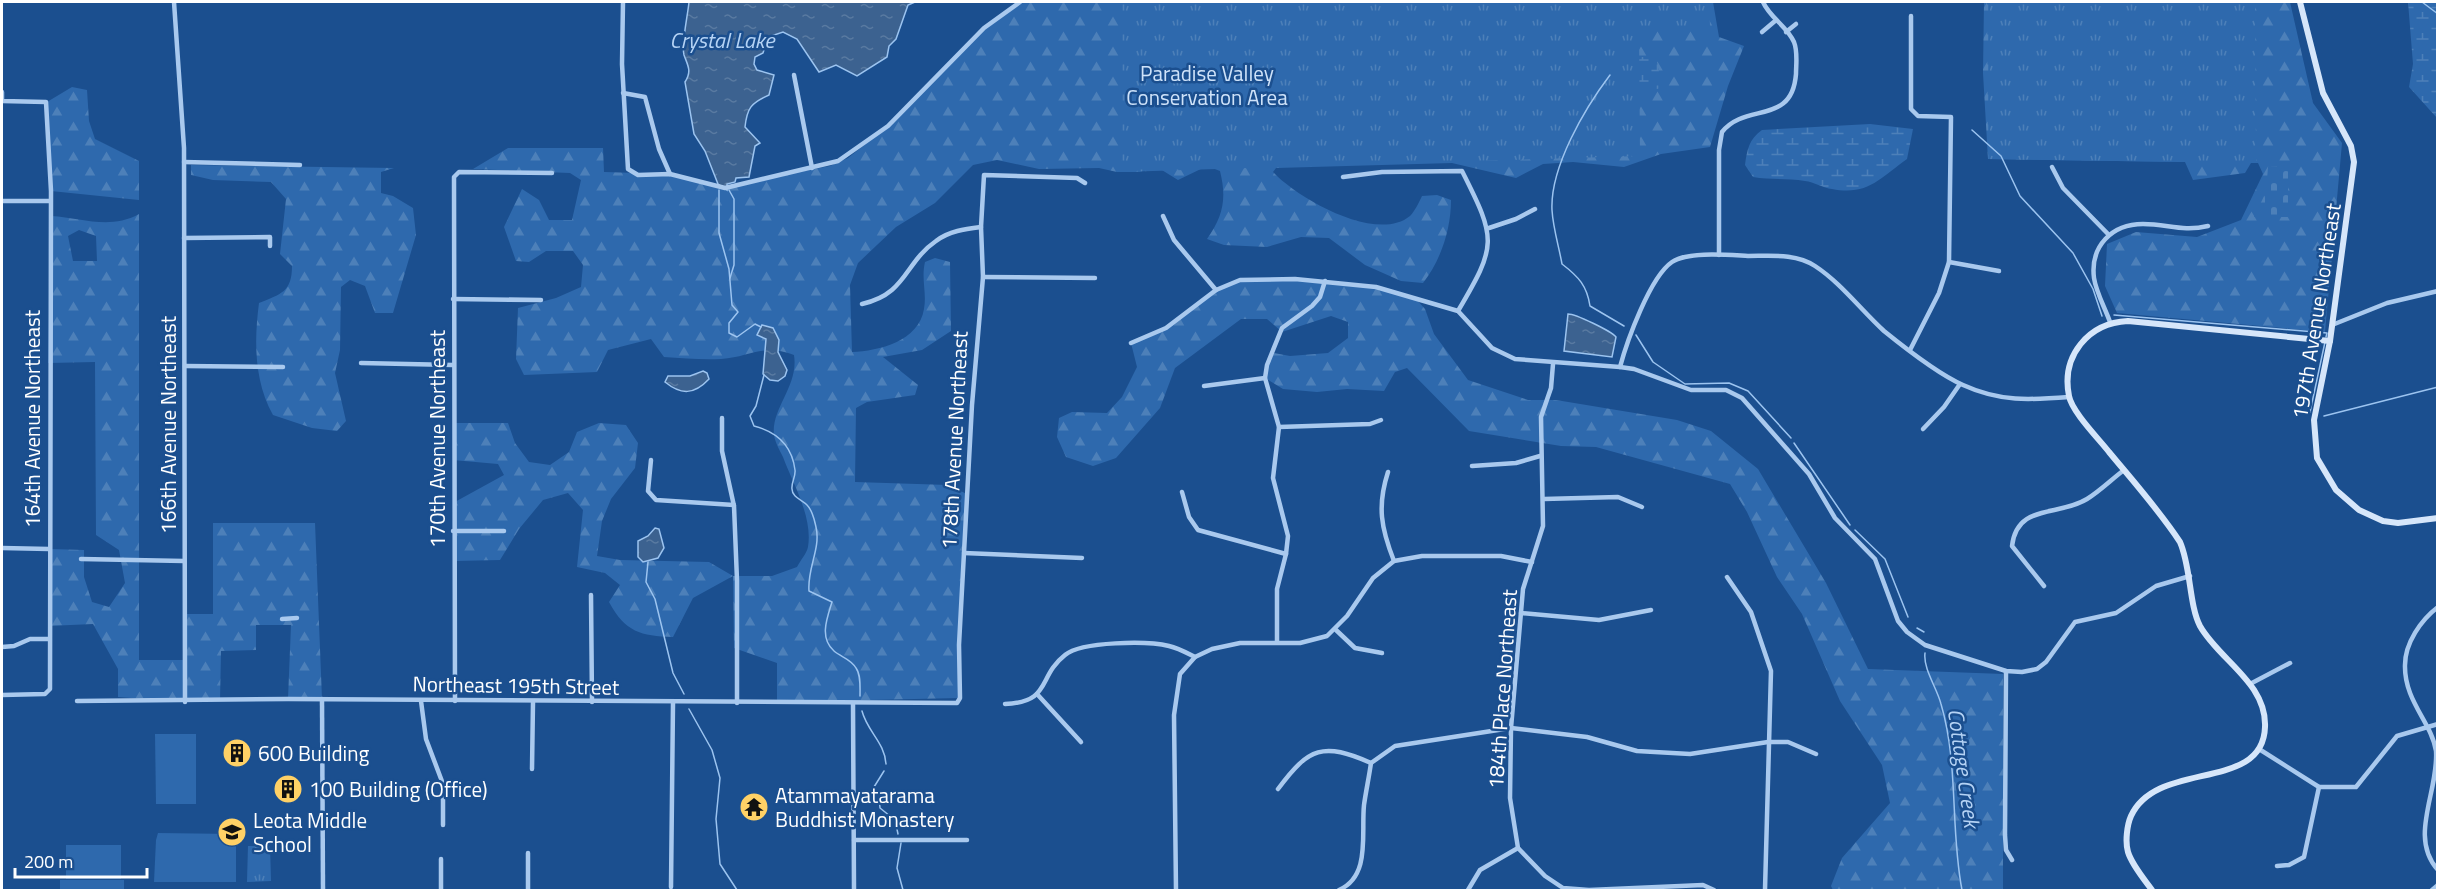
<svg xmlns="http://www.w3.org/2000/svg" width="2439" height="892" font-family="'Titillium Web',sans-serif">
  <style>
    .green { fill: #2e69ad }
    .forest { fill: url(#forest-firs); fill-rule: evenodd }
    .wetland { fill: url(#wetland-marsh) }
    .cemetery { fill: url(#cemetery-stones) }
    .park { fill: url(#park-tufts) }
    .water { fill: url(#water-ripples); stroke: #9cc4f0; stroke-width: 1.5 }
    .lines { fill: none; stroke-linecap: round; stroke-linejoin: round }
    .stream { stroke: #9cc4f0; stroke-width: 1.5 }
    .street { stroke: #a9c9ee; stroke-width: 4.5 }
    .secondary { stroke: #d6e6fa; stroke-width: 6 }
    .labels { text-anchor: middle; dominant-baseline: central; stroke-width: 5; stroke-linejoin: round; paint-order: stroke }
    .park-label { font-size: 21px; fill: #cfe3fa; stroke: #1b4f8f }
    .street-label { font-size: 21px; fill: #fff; stroke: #1b4f8f }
    .poi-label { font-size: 21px; fill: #fff; stroke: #1b4f8f; text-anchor: start }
    .water-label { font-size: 22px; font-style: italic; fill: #b5d3f5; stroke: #1b4f8f }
  </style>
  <defs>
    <pattern id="forest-firs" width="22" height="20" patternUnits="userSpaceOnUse" patternTransform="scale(1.5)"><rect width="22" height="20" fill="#2e69ad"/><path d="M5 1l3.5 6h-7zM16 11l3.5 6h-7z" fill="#4d80b9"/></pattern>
    <pattern id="wetland-marsh" width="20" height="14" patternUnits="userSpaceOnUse" patternTransform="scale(1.5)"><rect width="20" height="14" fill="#2e69ad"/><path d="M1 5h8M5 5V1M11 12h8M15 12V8" fill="none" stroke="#4d80b9"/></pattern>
    <pattern id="cemetery-stones" width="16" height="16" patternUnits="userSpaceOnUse" patternTransform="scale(1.5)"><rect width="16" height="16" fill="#2e69ad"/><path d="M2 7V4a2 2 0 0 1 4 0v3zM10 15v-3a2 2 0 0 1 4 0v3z" fill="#4d80b9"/></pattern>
    <pattern id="park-tufts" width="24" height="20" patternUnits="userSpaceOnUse" patternTransform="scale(1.5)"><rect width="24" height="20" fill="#2e69ad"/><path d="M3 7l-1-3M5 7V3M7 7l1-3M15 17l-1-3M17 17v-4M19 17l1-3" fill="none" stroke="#4d80b9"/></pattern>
    <pattern id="water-ripples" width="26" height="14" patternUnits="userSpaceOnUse" patternTransform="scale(1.5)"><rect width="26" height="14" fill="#3c6290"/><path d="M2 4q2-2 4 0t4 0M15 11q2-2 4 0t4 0" fill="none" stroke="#597aa1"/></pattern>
  </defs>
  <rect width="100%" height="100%" fill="#1b4f8f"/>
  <g class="green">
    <polygon points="155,734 196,734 196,804 156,804"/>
    <polygon points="158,833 234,834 236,837 236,882 154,882 156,840"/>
    <rect x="66" y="845" width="55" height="34"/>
    <rect x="60" y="880" width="64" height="10"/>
  </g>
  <g class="forest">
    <path d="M 1020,2 L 1713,2 L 1719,37 L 1744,46 L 1728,86 L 1710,147 L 1661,154 L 1624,167 L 1573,162 L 1543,164 L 1516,178 L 1452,163 L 1276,168 L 1273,172 C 1296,197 1376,244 1410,216 C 1415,211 1419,202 1422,196 L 1437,195 L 1451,200 C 1451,229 1441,260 1423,283 L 1401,281 L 1365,265 L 1329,238 L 1301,237 L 1267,247 L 1224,245 L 1207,239 C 1223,216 1227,199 1220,171 L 1207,166 L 1178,180 L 1157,167 L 1139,172 L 1117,172 L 1099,168 L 1039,169 L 997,160 L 973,165 L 935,203 L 896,227 L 858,263 L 850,285 L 852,352 C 879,351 919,341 924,309 C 927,293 921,279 925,262 L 935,258 L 950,262 L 951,331 L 922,350 L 883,357 L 918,385 L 915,395 L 867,402 L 856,408 L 855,482 L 948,485 L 969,495 L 959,645 L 960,698 L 777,702 L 777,663 L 734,648 L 733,576 L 693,598 L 673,637 C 641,636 625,632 609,602 L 620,585 L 605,573 L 577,567 L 583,510 L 568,493 L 543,500 L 519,529 L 500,560 L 453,561 L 453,503 L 504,475 L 498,464 L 453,460 L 453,423 L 508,423 L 515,443 L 529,462 L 550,465 L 569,452 L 577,432 L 599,423 L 626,425 L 638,443 L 635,468 L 611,499 L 602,521 L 597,556 L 620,560 L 709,562 L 733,576 L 772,576 L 797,567 C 800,561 807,553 808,547 C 813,517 793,484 783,457 C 780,451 775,442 774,435 C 771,408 799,386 794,355 C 762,343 751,357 721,359 C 702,360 683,358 664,357 L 651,339 L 608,350 L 597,372 L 524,375 L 516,359 L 518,308 L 556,298 L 581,287 L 583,265 L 573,251 L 546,251 L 529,262 L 516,261 L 504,227 L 522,189 L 539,200 L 549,220 L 572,220 L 581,180 L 570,173 L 473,169 L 508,148 L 603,148 L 604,172 L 670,174 L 720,187 L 830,166 L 848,158 L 888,126 L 966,45 Z"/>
    <polygon points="1984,2 2290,2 2313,103 2342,143 2325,332 2117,313 2105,286 2107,244 2136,232 2197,237 2241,220 2263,174 2258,163 2251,163 2245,173 2193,180 2185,162 1988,159 1983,73"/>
    <polygon points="72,87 87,90 89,121 95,139 139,161 139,200 51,191 47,102"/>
    <path d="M 191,165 L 394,168 L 381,172 L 381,193 L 393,196 L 413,208 L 416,235 L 393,313 L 375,313 L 365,286 L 350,280 L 341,287 L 340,350 L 335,373 L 346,421 L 337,431 L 312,428 L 273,415 C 254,381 254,341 259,303 C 281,294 292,292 292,266 L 280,254 L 286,199 L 271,182 L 213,180 L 191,175 Z"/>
    <path d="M 139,214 L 139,660 L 184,660 L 184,614 L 213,614 L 213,523 L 315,523 L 322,699 L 288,699 L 291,625 L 256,625 L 256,650 L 221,651 L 220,701 L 185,702 L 118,697 L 118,669 L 93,624 L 48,626 L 49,549 L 84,550 L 84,577 L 92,602 L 109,607 L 125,583 L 119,550 L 96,535 L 95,362 L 48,363 L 51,216 C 82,218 110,230 139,214 ZM 79,230 L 96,236 L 97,261 L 73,261 L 68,236 Z"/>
    <polygon points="1295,279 1376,287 1416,299 1425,309 1434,334 1468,380 1528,400 1556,400 1677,420 1711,431 1758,469 1826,583 1868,669 2003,674 2003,890 1833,890 1831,886 1842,858 1890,803 1882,765 1840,701 1802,614 1777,577 1747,512 1730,484 1596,447 1561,446 1469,431 1407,368 1395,372 1384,391 1347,389 1317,392 1283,389 1265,378 1267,365 1274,353 1290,356 1328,353 1348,338 1348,322 1331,316 1282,332 1267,319 1241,319 1175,368 1160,408 1116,458 1093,466 1066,457 1057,437 1059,418 1072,412 1107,413 1122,397 1137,367 1131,343 1166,328 1216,290 1240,280"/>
  </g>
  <g class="wetland">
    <polygon points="2408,2 2437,2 2437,118 2409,87 2413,64"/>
    <polygon points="1643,57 1657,62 1662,88 1641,92 1610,75 1620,58"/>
    <path d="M 1870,124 L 1913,129 L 1907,159 C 1880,178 1868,196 1832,189 C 1823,188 1814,182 1805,181 C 1788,178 1770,180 1753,177 L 1745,165 C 1747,150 1749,139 1762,130 Z"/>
  </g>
  <polygon class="cemetery" points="2288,166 2288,217 2254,217 2266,192 2268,167"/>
  <g class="park">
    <polygon points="1122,2 1709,2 1710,26 1639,28 1640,156 1121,172"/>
    <polygon points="1987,2 2255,2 2256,163 1988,159"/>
    <polygon points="248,846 270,846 271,881 247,882"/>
  </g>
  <g class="water">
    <path d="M 689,2 L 915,2 L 908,5 L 896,39 L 889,46 L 887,57 L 857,76 L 836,65 L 819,72 L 797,39 L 783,32 L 768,37 L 763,53 L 755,57 L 754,64 L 757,70 L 774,75 L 769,95 C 751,103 747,108 745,127 L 760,143 L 755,146 L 749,177 L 736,178 L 735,182 L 727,184 L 727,190 L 718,184 L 705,151 L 694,134 L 685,82 C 692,71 688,66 684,55 C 681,45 688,14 689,2 Z"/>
    <path d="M 1568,314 C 1576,314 1611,331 1616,337 L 1612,357 L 1564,351 Z"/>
    <polygon points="762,325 773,328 779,340 778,352 787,370 785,376 778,381 770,380 763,374 766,339 757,335"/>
    <path d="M 703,371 L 707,373 L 709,379 C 694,395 681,395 665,382 L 668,376 L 690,376 Z"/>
    <polygon points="655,528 659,529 664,548 658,558 643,562 638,557 638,541 648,536"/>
  </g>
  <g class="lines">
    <g class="stream">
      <polyline points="2422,2 2438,14"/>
      <path d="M 1610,75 C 1585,108 1550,167 1552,210 C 1553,228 1559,247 1562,264 C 1579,277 1587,286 1590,306 L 1624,326"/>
      <polyline points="1972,130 2001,156 2020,196 2073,253 2093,289 2102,316"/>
      <polyline points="719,190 719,233 729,269 732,305 738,312 729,323 729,333 737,337 755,324 761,327"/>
      <polyline points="729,190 734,199 734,265 730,278"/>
      <polyline points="2114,315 2327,333 2326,337"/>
      <polyline points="1636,335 1653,362 1685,384 1729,383 1748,391 1791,438"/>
      <path d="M 764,375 L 756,406 L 750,416 L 754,426 C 777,432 792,445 795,470 C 796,476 791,483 792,489 C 792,497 802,500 807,505 C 813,511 814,519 816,527 C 821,549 807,568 809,591 L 832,602 C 827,618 819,638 834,651 C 841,657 851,659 856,668 C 861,675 860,687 860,696"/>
      <polyline points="2310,412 2325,342"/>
      <polyline points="2324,416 2438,387"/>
      <polyline points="1794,443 1850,525"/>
      <polyline points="1855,530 1885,559 1908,617"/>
      <polyline points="648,562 646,582 655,599 673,673 684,694"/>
      <polyline points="1917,628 1924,632"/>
      <path d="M 1925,653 C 1923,669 1937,688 1941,704 C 1959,765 1950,829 1962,890"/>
      <polyline points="689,709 712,750 720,778 716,819 720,864 737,890"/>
      <path d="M 862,711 C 867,731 885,743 886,764"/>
      <polyline points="884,771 874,787 879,796 880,808 895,820 898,834"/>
      <polyline points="901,843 897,868 903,890"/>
    </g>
    <g class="street">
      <polyline points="174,2 184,148 185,702"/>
      <polyline points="623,2 622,64 628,169 638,175 670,174 725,188 838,161 888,126 984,28 1020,2"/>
      <polyline points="1762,32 1775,21"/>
      <polyline points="1786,32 1796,24"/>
      <polyline points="794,75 812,168"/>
      <polyline points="2,92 2,101 46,102 51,191 50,689 45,694 2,695"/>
      <polyline points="623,93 645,97 659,149 670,174"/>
      <polyline points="184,162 300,165"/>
      <polyline points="2052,167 2063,188 2108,234"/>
      <path d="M 1343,177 L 1382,172 L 1462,171 C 1497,240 1497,245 1458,311"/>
      <polyline points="2,201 49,201"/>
      <polyline points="1163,216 1174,240 1216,290"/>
      <polyline points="1489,228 1516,219 1535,209"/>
      <polyline points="184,238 270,237 270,246"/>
      <path d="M 1719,255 L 1719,150 L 1722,132 C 1746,102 1792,126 1796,74 C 1796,64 1798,52 1794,42 C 1787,26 1770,18 1763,2"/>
      <polyline points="1949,262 1999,271"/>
      <polyline points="983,277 1095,278"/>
      <polyline points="453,299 541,300"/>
      <path d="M 862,304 C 907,294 904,263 936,241 C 949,231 965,229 981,227"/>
      <path d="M 2110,322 C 2105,308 2096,292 2094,278 C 2090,246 2112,224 2143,224 C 2168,224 2182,232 2208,226"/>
      <polyline points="2332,325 2387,303 2438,291"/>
      <polyline points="1131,343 1166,328 1216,290 1240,280 1295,279 1376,287 1458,311 1492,348 1515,359 1620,367 1634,369 1691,390 1726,390 1742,398 1809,474 1835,518 1875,559 1898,621 1907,632 1925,645 2006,671 2022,672 2037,669 2046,662 2075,622 2116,613 2156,586 2190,576"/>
      <polyline points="1910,350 1939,293 1949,262 1951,117 1918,116 1911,109 1911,16"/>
      <polyline points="361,363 453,365"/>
      <polyline points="1553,364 1551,388 1541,417 1543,526 1523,589 1511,728 1510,798 1518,848 1545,876 1563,888 1589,890 1703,885 1714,890"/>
      <polyline points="185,366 283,367"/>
      <path d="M 1620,367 C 1627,341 1650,277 1672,262 C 1688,251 1729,255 1748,256 C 1770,256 1796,253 1815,266 C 1841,283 1861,310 1884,331 C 1905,348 1938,374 1963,385 C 2000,402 2030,400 2069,397"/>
      <polyline points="1204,386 1265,378"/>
      <polyline points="722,418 722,451 734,506 737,580 737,703"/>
      <polyline points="1279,427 1370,424 1381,420"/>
      <polyline points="1923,429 1944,407 1960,384"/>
      <polyline points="651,460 648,491 656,500 734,505"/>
      <polyline points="1472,466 1516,463 1540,456"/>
      <path d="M 1388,472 C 1377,506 1381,528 1394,561"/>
      <polyline points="1182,492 1189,517 1198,530 1286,554"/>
      <polyline points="1544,499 1618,497 1642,507"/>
      <polyline points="453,531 504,531"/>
      <polyline points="2,548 49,549"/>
      <polyline points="964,553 1082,558"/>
      <polyline points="81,559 184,561"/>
      <polyline points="1727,577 1751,612 1771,671 1765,890"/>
      <path d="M 2044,586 L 2012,546 C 2017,503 2058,517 2087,499 C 2100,491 2112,479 2124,470"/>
      <polyline points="591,595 592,702"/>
      <path d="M 2438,607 C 2421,620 2405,643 2405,665 C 2404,701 2432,723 2436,751 C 2439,791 2408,837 2438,870"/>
      <polyline points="1521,613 1599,620 1651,610"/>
      <polyline points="282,619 297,618"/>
      <polyline points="1336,630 1355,648 1382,653"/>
      <polyline points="1277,642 1277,589 1286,554 1288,536 1273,478 1279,427 1265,378 1267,365 1282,328 1312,306 1320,297 1325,281"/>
      <polyline points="2,647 14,646 30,639 49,639"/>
      <polyline points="2006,671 2005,835 2006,850 2012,860"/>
      <polyline points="2250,684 2290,663"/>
      <polyline points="1037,694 1081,742"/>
      <polyline points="322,699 323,890"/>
      <polyline points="77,701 288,699 957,703 960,698 959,645 972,405 983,277 981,227 984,175 1077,178 1085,183"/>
      <polyline points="421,701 426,739 443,784 443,825"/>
      <polyline points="455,701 454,177 459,172 552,173"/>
      <polyline points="853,704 854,890"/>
      <path d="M 1005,704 C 1052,702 1037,677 1065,655 C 1082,641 1148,641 1169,646 C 1178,648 1187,653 1195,657"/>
      <polyline points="2259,749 2319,787 2356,787 2397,736 2438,724"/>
      <polyline points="532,769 533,702"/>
      <path d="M 1278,789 C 1309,747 1323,742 1371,763 L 1395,746 L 1511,728 L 1587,737 L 1637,751 L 1690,754 L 1768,742 L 1788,742 L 1816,754"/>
      <polyline points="854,840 967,840"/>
      <polyline points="2277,866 2289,865 2304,857 2319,787"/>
      <polyline points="671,887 673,703"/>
      <polyline points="441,890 441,859"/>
      <polyline points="528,890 528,853"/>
      <polyline points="1176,890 1174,715 1180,674 1195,657 1212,649 1240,643 1300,643 1327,636 1347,616 1373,578 1394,561 1422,556 1501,556 1532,562"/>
      <path d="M 1339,890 C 1371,876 1361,834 1364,805 C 1366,791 1369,777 1371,763"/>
      <polyline points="1468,890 1480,870 1518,848"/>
      <polyline points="2432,890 2438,885"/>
    </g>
    <g class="secondary">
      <polyline points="2300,2 2323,93 2351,146 2354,162 2330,341 2314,420 2317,458 2336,490 2359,510 2383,521 2398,523 2438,518"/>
      <path d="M 2152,890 C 2144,879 2132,865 2128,852 C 2125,842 2127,825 2131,816 C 2157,759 2263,793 2265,727 C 2267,683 2219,660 2200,626 C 2189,605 2191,567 2180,542 C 2159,510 2133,481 2109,452 C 2099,439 2072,412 2069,396 C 2061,356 2088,323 2128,321 L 2330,341"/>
    </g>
  </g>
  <defs>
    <g id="building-disc" transform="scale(1.5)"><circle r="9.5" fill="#ffd166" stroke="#1b4f8f"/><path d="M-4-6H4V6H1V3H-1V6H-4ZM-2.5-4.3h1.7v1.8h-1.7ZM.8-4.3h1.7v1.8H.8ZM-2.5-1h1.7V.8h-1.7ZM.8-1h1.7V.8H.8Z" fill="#111"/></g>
    <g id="temple-disc" transform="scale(1.5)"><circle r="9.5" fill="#ffd166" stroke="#1b4f8f"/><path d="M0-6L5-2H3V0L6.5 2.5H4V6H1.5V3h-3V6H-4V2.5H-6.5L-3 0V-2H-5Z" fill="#111"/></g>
    <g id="school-disc" transform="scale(1.5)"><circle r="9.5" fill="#ffd166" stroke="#1b4f8f"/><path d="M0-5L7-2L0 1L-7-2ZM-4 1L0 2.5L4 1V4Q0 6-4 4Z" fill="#111"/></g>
  </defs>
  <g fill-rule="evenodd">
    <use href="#building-disc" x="237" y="753"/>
    <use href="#building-disc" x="288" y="789"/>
    <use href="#temple-disc" x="754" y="807"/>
    <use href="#school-disc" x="232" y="832"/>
  </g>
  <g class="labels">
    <g class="park-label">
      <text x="1207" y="73">Paradise Valley<tspan x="1207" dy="24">Conservation Area</tspan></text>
    </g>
    <g class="street-label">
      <text transform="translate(2316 311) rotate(-81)">197th Avenue Northeast</text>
      <text transform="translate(32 419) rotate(-90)">164th Avenue Northeast</text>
      <text transform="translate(168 425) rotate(-90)">166th Avenue Northeast</text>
      <text transform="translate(437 439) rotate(-90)">170th Avenue Northeast</text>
      <text transform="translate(954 440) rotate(-87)">178th Avenue Northeast</text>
      <text transform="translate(516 685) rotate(1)">Northeast 195th Street</text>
      <text transform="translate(1502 689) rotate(-86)">184th Place Northeast</text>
    </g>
    <g class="poi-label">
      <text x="258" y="753">600 Building</text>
      <text x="309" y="789">100 Building (Office)</text>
      <text x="775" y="795">Atammayatarama<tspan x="775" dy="24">Buddhist Monastery</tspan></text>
      <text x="253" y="820">Leota Middle<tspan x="253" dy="24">School</tspan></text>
    </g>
    <g class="water-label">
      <text x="722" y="40">Crystal Lake</text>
      <text transform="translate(1964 768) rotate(82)">Cottage Creek</text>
    </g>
  </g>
  <rect width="2439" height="892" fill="none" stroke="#ffffff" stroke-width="6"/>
  <path d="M15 868v9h132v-9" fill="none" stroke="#ffffff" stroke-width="3"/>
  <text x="24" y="868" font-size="18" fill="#ffffff" stroke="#1b4f8f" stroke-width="4.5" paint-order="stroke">200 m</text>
</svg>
